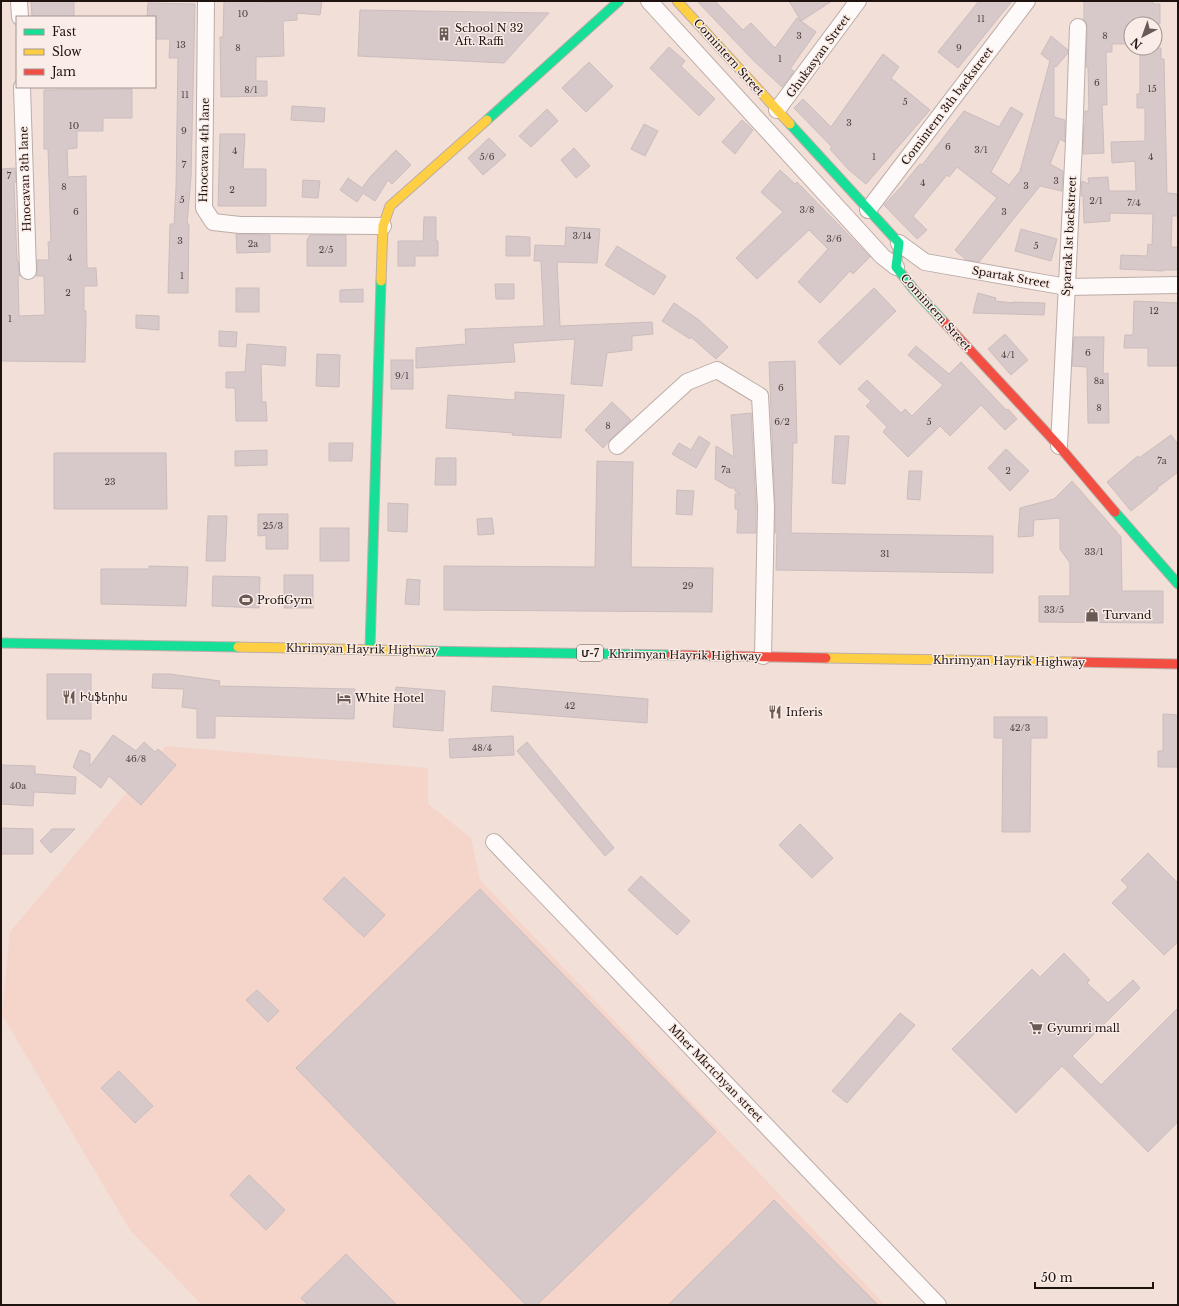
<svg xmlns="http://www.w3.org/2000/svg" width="1179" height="1306" font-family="'Libre Baskerville','Noto Sans Armenian',serif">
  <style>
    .built { fill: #f5d5ca }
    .building { fill: #d7c9c9; stroke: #cbbdbd }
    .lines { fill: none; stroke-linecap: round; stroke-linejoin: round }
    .street-casing { stroke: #bcada8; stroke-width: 18 }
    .fast-casing { stroke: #bcada8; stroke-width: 11 }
    .slow-casing { stroke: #bcada8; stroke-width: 11 }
    .jam-casing { stroke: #bcada8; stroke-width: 11 }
    .street { stroke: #fdfaf9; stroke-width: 16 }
    .fast { stroke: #16e098; stroke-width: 9 }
    .slow { stroke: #ffcf43; stroke-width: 9 }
    .jam { stroke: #f24e42; stroke-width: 9 }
    .labels { text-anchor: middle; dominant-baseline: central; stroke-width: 3; stroke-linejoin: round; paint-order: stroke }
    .number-label { font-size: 9px; fill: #4f4240 }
    .shield { fill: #faece7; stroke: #615450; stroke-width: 1 }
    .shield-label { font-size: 10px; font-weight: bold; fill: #1f130f }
    .poi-label { font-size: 11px; fill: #1f130f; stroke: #faece7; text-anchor: start }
    .street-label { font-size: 11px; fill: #1f130f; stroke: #faece7 }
  </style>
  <rect width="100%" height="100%" fill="#f2dfd8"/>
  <polygon class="built" points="166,746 428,768 428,804 471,838 480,880 885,1305 202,1305 130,1230 2,1015 10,932"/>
  <g class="building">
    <polygon points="31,1 74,1 74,17 32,17"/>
    <polygon points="224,1 263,1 263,2 322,1 320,15 297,13 297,20 283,21 284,56 256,57 256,81 267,81 267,96 221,97 220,37 223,37"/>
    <polygon points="697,1 715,1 743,30 751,23 775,48 797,18 816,32 790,69 794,71 782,87 753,60"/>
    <polygon points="789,1 832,1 801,21"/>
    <polygon points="979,1 1012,1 958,68 938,52"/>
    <polygon points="1084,1 1153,1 1153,4 1160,4 1160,24 1126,24 1126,44 1112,44 1112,52 1106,52 1107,105 1102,105 1104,153 1083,154 1084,125 1085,126 1085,111 1089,111 1088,67 1086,67 1087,27 1087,23 1084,20"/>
    <polygon points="148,3 195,4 191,177 187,224 189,224 188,293 168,293 170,224 174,224 176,188 178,58 169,58 170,39 155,39 155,17 147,17"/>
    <polygon points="360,10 549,13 504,63 358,56"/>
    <polygon points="1051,36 1068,50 1068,53 1056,67 1054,65 1054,117 1065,120 1065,142 1060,139 1050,164 1063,171 1062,191 1040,186 979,262 966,260 955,250 997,198 957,167 949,177 947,175 913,216 927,230 917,239 884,205 901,187 920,164 922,165 964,111 999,127 1011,107 1023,114 991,172 1009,185 1020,171 1050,61 1041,54"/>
    <polygon points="669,47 685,61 681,66 715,99 699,116 650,68"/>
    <polygon points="1140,48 1161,48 1161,59 1164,59 1167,193 1178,194 1178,216 1172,216 1171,247 1178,247 1178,270 1163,270 1163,271 1120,269 1121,255 1147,256 1148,244 1152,245 1153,214 1110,213 1110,221 1084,223 1083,196 1081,196 1082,181 1089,184 1088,178 1108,177 1109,191 1136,191 1135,161 1112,163 1111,142 1145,141 1145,108 1137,108 1137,94 1140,94"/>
    <polygon points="883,54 899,67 891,78 930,110 866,184 848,169 830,149 832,147 794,108 803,99 831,127"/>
    <polygon points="589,62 613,86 586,112 562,88"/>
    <polygon points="132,89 132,118 103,118 103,131 77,131 77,148 67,149 68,177 86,176 87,268 96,268 97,286 84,286 84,311 86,311 86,319 85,362 1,361 1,169 15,168 16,182 14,182 17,261 18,261 20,276 18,276 19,316 45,315 44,276 36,276 37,271 37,260 49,260 48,242 51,242 48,149 44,149 44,90"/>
    <polygon points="292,106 325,108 324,122 291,120"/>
    <polygon points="547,109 558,121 531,147 519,136"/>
    <polygon points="742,120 753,130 735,154 722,142"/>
    <polygon points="644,124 658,131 645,156 631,149"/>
    <polygon points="220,134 245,134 243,169 266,169 266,206 218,206"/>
    <polygon points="489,138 506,155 483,175 468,158"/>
    <polygon points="574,148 590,166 576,178 561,160"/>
    <polygon points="396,150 411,165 392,184 388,180 375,201 363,193 357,202 340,190 348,178 362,188 370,177"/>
    <polygon points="780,170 795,184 797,182 870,257 853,274 850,271 820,303 798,282 828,249 809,230 757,279 736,258 783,212 761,192"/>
    <polygon points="303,180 320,181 318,198 302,197"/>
    <polygon points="424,217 436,217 436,241 438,241 438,256 415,256 415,266 398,266 398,241 423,241"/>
    <polygon points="566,227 600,229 597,263 557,262 560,326 652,322 653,334 632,336 632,350 607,353 602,386 571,384 575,339 513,343 515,362 416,368 416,348 466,344 465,329 544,326 541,261 534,261 535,245 565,246"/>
    <polygon points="1021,229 1057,239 1051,261 1015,251"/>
    <polygon points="236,234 270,235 270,252 237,253"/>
    <polygon points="310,235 346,235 346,266 307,266 307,240"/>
    <polygon points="506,236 530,237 530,256 506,256"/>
    <polygon points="617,246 666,276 654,295 605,265"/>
    <polygon points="495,284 514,284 514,299 496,299"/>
    <rect x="236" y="288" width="23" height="24"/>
    <polygon points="874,288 896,311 840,365 818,342"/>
    <polygon points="363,289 363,302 340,302 340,290"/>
    <polygon points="978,293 996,298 995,301 1014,303 1013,302 1045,303 1044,315 973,313"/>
    <polygon points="1134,301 1178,303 1178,366 1148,366 1148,348 1124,348 1125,335 1133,335"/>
    <polygon points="674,303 699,320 728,347 716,359 691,337 690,339 662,321"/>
    <polygon points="136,315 159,316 159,330 136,328"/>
    <polygon points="219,331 237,332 236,347 219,346"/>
    <polygon points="1005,334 1028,360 1011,375 988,349"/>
    <polygon points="1074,337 1104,337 1103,374 1108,373 1109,423 1088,423 1087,367 1072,366"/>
    <polygon points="247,344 286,347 285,366 261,364 262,402 266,402 267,421 236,421 235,388 226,388 226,372 245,372"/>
    <polygon points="916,346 949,374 961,362 1006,410 1008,409 1017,419 1005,430 981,405 950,436 940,426 908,457 883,432 887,427 866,406 871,401 858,389 867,380 901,413 905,409 912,416 943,385 908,355"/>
    <polygon points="317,354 340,355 339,387 316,386"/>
    <rect x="391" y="360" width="22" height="29"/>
    <polygon points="795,361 797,443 793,443 791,533 993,536 993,573 776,570 777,533 775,533 775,507 769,362"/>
    <polygon points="515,392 564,395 561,438 512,435 513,433 446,428 448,395 515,400"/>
    <polygon points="612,402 631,420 611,439 603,448 585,430"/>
    <polygon points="751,413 756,508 756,533 737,533 738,509 735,509 735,494 740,494 735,491 735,488 730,488 715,479 716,446 734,457 731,415"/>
    <polygon points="1171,435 1178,444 1178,472 1157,488 1158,489 1131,511 1107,482 1138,456 1139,458"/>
    <polygon points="699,436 710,443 696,468 672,454 679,443 691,450"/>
    <polygon points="835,436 849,436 845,484 832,483"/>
    <polygon points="329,443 353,443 352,461 329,461"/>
    <polygon points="1006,449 1029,471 1010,491 988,468"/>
    <polygon points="267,450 267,465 235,466 235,451"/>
    <polygon points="54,453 166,453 167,509 54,509"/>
    <polygon points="436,458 456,458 456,485 435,485"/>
    <polygon points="597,461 633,462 631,567 713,568 712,612 444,610 444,566 595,567"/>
    <polygon points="909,471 922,471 920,500 907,499"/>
    <polygon points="1072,481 1121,537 1122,591 1163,591 1163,623 1039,622 1039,596 1070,596 1070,563 1060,549 1060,518 1034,520 1033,536 1018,537 1020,508 1054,499"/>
    <polygon points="677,490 694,491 692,515 676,514"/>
    <polygon points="388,503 408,504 407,532 388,531"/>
    <polygon points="258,514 288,514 288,549 266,549 266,535 258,536"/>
    <polygon points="208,516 227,516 225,561 206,561"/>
    <polygon points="492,518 494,534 478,535 477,519"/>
    <rect x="320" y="528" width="29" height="33"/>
    <polygon points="149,566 188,567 186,606 101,604 101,569 149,569"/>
    <rect x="284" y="575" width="29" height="33"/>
    <polygon points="213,576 260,577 259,608 212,606"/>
    <polygon points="407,579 420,580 419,605 405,604"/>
    <rect x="47" y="674" width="44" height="45"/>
    <polygon points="153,674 170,674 220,681 219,686 355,689 354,719 215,716 215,738 197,738 197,709 182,707 184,689 152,688"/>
    <polygon points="493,686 648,699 647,723 491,711"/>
    <polygon points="396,687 445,691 443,731 393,727"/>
    <polygon points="1163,714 1178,715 1178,767 1158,767 1158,751 1163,751"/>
    <polygon points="994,717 1047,717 1047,738 1031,738 1030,832 1002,832 1003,738 994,738"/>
    <polygon points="113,735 136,751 144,742 155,752 158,749 176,765 141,805 109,776 101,788 73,767 80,750 90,754 90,766"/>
    <polygon points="513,736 514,755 450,758 449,739"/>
    <polygon points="527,742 614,848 605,856 517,751"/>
    <polygon points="1,765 35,766 35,774 76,777 75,794 34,792 33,806 1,804"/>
    <polygon points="800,824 833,858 812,878 779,845"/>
    <polygon points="1,828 33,829 33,854 1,854"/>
    <polygon points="52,829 75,829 51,853 40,841"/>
    <polygon points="1148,853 1178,883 1178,942 1164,955 1112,903 1128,887 1121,880"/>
    <polygon points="641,876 690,921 677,935 628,890"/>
    <polygon points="344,877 385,915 364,937 323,899"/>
    <polygon points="480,889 716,1132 537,1305 526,1305 296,1068"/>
    <polygon points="1064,953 1090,980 1087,983 1108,1003 1133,980 1140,988 1072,1056 1101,1085 1178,1008 1178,1122 1148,1152 1062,1066 1016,1113 952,1049 1032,969 1040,977"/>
    <polygon points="257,990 279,1011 268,1022 246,1000"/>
    <polygon points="900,1013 915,1025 847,1103 832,1091"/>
    <polygon points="119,1071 153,1106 135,1123 101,1088"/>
    <polygon points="249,1175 285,1210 266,1230 230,1195"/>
    <polygon points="774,1200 878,1305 668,1305"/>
    <polygon points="346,1254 397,1305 308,1305 301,1298"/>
  </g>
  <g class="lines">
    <g class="street-casing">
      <g id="street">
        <polyline points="19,1 20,17"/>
        <polyline points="206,1 204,208 213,222 240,225 383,226"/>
        <polyline points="649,1 882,256 896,267"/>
        <polyline points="22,87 28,271"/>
        <polyline points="777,110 858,1"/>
        <polyline points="868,210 1027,1"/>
        <polyline points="899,243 925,262 1067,287 1178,285"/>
        <polyline points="617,446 687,382 717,370 760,396 766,508 763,656"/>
        <polyline points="1059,446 1074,142 1078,27"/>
        <polyline points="494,842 938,1305"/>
      </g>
    </g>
    <g class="fast-casing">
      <g id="fast">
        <polyline points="487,120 619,1"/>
        <polyline points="790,124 899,243 896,267 915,291 943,321"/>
        <polyline points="1115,512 1178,584"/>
        <polyline points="1,643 238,647"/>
        <polyline points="370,649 381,281"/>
        <polyline points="424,651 671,655"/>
      </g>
    </g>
    <g class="slow-casing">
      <g id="slow">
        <polyline points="677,1 790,124"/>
        <polyline points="381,281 383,226 390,206 487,120"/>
        <polyline points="238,647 424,651"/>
        <polyline points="826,658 1074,662"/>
      </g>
    </g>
    <g class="jam-casing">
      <g id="jam">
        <polyline points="943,321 1059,446 1115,512"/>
        <polyline points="671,655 826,658"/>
        <polyline points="1074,662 1178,664"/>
      </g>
    </g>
    <use href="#street" class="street"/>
    <use href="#fast" class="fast"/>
    <use href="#slow" class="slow"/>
    <use href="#jam" class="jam"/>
  </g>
  <defs>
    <g id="building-bare" transform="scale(1.08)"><path d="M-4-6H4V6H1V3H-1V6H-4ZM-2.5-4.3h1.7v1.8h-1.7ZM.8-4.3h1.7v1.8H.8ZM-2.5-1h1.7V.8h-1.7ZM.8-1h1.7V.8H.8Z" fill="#695a55" stroke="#faece7" stroke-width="2.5" paint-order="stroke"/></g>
    <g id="stadium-bare" transform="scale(1.08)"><path d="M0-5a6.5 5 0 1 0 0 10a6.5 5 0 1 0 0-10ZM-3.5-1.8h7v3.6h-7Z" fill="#695a55" stroke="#faece7" stroke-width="2.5" paint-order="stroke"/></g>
    <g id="shop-bare" transform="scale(1.08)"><path d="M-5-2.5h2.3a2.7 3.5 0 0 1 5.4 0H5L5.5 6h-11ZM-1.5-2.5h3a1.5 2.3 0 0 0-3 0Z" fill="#695a55" stroke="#faece7" stroke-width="2.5" paint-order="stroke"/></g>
    <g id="restaurant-bare" transform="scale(1.08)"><path d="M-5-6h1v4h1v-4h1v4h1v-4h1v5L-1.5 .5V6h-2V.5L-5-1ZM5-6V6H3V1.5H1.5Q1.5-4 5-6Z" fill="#695a55" stroke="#faece7" stroke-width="2.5" paint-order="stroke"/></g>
    <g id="hotel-bare" transform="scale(1.08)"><path d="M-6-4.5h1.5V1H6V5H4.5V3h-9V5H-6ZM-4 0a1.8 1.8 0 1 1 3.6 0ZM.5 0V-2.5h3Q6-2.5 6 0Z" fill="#695a55" stroke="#faece7" stroke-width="2.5" paint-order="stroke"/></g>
    <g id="supermarket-bare" transform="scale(1.08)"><path d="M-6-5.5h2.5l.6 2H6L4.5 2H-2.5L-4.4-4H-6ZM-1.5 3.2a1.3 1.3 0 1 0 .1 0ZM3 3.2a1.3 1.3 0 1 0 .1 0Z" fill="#695a55" stroke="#faece7" stroke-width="2.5" paint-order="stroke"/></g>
  </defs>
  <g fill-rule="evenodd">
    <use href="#building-bare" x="444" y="34"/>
    <use href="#stadium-bare" x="246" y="600"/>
    <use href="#shop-bare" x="1092" y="615"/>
    <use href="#restaurant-bare" x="69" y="697"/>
    <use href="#hotel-bare" x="344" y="698"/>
    <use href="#restaurant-bare" x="775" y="712"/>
    <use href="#supermarket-bare" x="1036" y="1028"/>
  </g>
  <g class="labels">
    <g class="number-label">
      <text x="243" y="13">10</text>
      <text x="981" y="18">11</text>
      <text x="799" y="35">3</text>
      <text x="1105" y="35">8</text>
      <text x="181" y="44">13</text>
      <text x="238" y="47">8</text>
      <text x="959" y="47">9</text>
      <text x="780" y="58">1</text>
      <text x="1097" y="82">6</text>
      <text x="1152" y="88">15</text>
      <text x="251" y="89">8/1</text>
      <text x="185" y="94">11</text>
      <text x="905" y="101">5</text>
      <text x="849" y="122">3</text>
      <text x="74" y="125">10</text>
      <text x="184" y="130">9</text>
      <text x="948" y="146">6</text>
      <text x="981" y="149">3/1</text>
      <text x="235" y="150">4</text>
      <text x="487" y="156">5/6</text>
      <text x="874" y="156">1</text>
      <text x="1151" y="156">4</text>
      <text x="184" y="164">7</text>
      <text x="9" y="175">7</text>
      <text x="1056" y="180">3</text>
      <text x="923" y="182">4</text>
      <text x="1026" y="185">3</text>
      <text x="64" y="186">8</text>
      <text x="232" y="189">2</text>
      <text x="182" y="199">5</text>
      <text x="1096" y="200">2/1</text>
      <text x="1134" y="202">7/4</text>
      <text x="807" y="209">3/8</text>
      <text x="76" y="211">6</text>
      <text x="1004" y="211">3</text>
      <text x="582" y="235">3/14</text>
      <text x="834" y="238">3/6</text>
      <text x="180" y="240">3</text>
      <text x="253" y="243">2a</text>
      <text x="1036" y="245">5</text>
      <text x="326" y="249">2/5</text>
      <text x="70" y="257">4</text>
      <text x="182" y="275">1</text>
      <text x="68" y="292">2</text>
      <text x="1154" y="310">12</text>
      <text x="10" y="318">1</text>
      <text x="1088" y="352">6</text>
      <text x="1008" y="354">4/1</text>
      <text x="402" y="375">9/1</text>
      <text x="1099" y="380">8a</text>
      <text x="781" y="387">6</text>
      <text x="1099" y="407">8</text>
      <text x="782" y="421">6/2</text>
      <text x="929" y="421">5</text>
      <text x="608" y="425">8</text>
      <text x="1162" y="460">7a</text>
      <text x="726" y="469">7a</text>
      <text x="1008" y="470">2</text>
      <text x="110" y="481">23</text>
      <text x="273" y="525">25/3</text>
      <text x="1094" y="551">33/1</text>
      <text x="885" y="553">31</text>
      <text x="688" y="585">29</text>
      <text x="1054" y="609">33/5</text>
      <text x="570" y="705">42</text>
      <text x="1020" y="727">42/3</text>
      <text x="482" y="747">48/4</text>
      <text x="136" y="758">46/8</text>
      <text x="18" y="785">40a</text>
    </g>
    <rect class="shield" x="577" y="645" width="26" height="16" rx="3"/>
    <g class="shield-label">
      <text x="590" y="653">Մ-7</text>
    </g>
    <g class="poi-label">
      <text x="455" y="28">School N 32<tspan x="455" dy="13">Aft. Raffi</tspan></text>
      <text x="257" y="600">ProfiGym</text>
      <text x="1103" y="615">Turvand</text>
      <text x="80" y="697">Ինֆերիս</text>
      <text x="355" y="698">White Hotel</text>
      <text x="786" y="712">Inferis</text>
      <text x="1047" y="1028">Gyumri mall</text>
    </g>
    <g class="street-label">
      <text transform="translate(818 56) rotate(-54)">Ghukasyan Street</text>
      <text transform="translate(729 57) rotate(48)">Comintern Street</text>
      <text transform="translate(947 106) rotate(-53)">Comintern 3th backstreet</text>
      <text transform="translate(204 150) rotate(-89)">Hnocavan 4th lane</text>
      <text transform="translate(25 179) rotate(-92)">Hnocavan 3th lane</text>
      <text transform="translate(1069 236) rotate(-87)">Spartak 1st backstreet</text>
      <text transform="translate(1011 277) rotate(10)">Spartak Street</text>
      <text transform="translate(936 312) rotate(48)">Comintern Street</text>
      <text transform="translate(362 649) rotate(1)">Khrimyan Hayrik Highway</text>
      <text transform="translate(685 655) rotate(1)">Khrimyan Hayrik Highway</text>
      <text transform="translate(1009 661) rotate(1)">Khrimyan Hayrik Highway</text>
      <text transform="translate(716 1073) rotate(46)">Mher Mkrtchyan street</text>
    </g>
  </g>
  <rect width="1179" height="1306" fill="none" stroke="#1f130f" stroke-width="4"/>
  <rect x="16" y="16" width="140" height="72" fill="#faece7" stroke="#a29591"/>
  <rect x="24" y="29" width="20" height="6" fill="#16e098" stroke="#a29591"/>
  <text x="52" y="36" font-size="12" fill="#1f130f">Fast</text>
  <rect x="24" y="49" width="20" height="6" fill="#ffcf43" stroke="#a29591"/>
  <text x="52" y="56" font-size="12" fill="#1f130f">Slow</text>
  <rect x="24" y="69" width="20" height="6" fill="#f24e42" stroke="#a29591"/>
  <text x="52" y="76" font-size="12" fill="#1f130f">Jam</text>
  <g transform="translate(1143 36) rotate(221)"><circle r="19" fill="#faece7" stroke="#a29591"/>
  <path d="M0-3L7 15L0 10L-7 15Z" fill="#695a55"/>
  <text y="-6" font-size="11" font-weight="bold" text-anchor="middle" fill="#1f130f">N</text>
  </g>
  <path d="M1035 1282v6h118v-6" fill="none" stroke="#1f130f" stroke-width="2"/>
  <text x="1041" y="1282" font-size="12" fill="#1f130f" stroke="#faece7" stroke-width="3" paint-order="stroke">50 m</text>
</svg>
